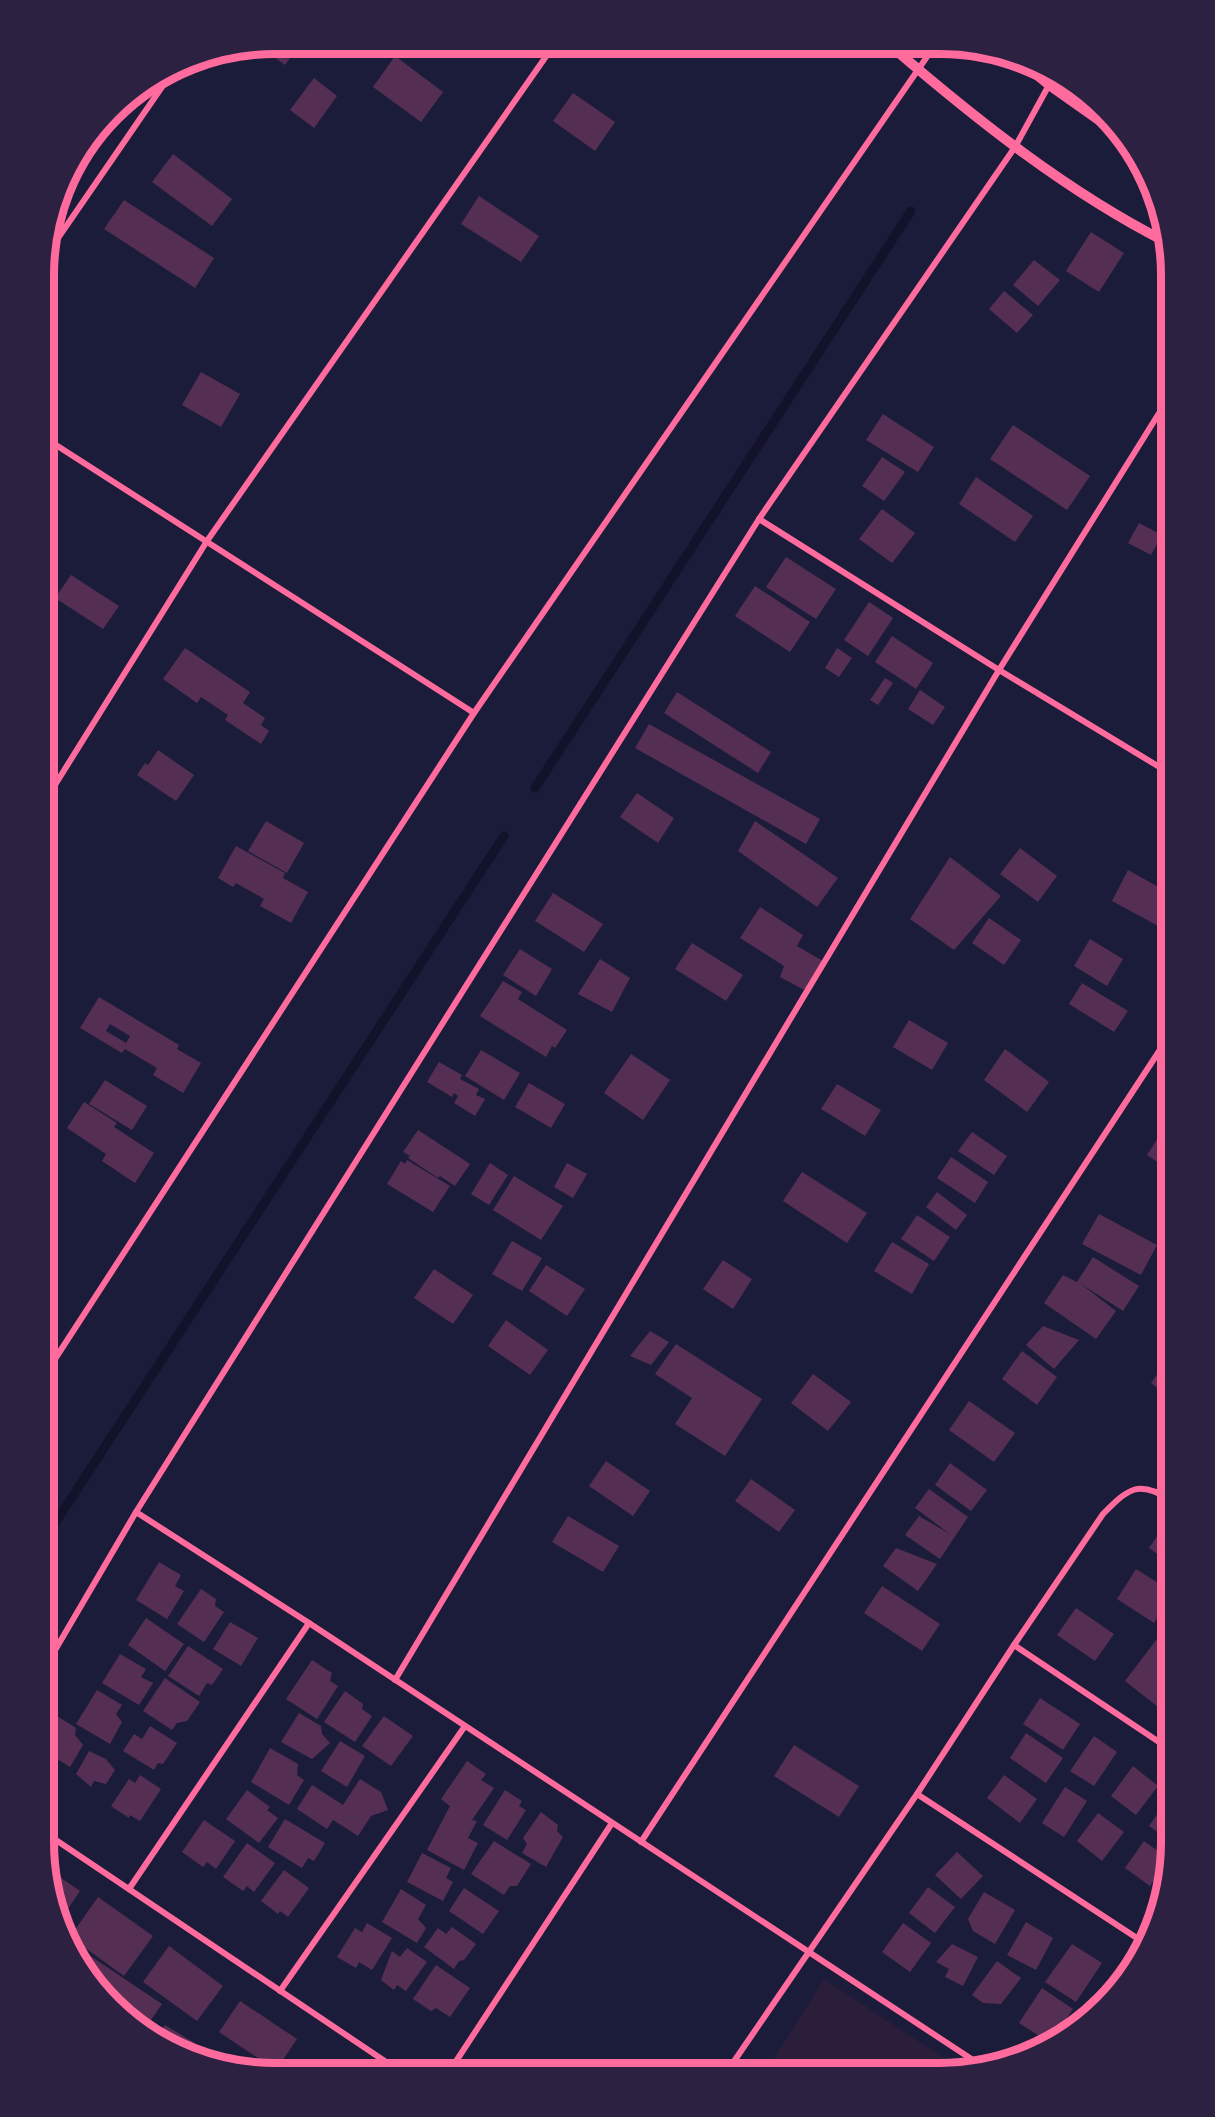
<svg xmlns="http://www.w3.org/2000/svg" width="1215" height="2117" font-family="Rubik,sans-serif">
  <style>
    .green { fill: #2a1e3b }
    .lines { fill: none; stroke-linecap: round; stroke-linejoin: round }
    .stream { stroke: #12122b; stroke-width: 9 }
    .building { fill: #542f53; fill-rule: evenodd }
    .minor { stroke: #ff6b9d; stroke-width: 6 }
    .tertiary { stroke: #ff6b9d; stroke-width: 10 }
    .rim { fill: none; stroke: #ff6b9d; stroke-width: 8 }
  </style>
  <rect width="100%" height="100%" fill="#1b1b3a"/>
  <polygon class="green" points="824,1979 962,2070 940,2073 765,2073"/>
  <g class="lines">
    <g class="stream">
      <polyline points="535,788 911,211"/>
      <polyline points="44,1540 504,836"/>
    </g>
  </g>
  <g class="building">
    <polygon points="275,43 300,44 285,65 260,47"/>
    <polygon points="395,56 443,92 421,122 373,87"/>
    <polygon points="314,78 337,96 314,128 290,110"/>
    <polygon points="573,93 615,122 595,151 553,121"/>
    <polygon points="173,154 232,199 212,226 152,182"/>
    <polygon points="479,196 539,236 521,262 461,224"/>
    <polygon points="124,200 214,258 195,288 104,229"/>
    <polygon points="1091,232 1124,253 1099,292 1066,271"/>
    <polygon points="1034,260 1060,280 1038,306 1013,285"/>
    <polygon points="1004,291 1033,315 1017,333 989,309"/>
    <polygon points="201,372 240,394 221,427 182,405"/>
    <polygon points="883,414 934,447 918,472 866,440"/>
    <polygon points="1013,425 1090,476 1067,510 990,459"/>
    <polygon points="882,457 905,472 884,501 862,486"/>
    <polygon points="976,477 1033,516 1015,542 959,504"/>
    <polygon points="882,509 915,533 892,563 859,539"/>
    <polygon points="1139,523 1162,535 1151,555 1128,543"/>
    <polygon points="786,557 836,589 816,619 766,587"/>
    <polygon points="71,575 119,606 103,629 55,598"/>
    <polygon points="755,586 810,622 790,652 735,616"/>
    <polygon points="869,602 893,618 868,656 844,640"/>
    <polygon points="892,636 933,663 916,689 875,662"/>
    <polygon points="185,648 250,692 243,703 265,718 261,725 269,731 261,744 225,720 228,715 201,697 197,703 163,679"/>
    <polygon points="837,648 852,658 839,677 825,668"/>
    <polygon points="885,678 893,683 878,705 870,700"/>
    <polygon points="920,690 945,707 933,725 908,709"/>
    <polygon points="677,692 771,752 758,773 664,713"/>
    <polygon points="649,724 820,819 806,844 635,748"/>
    <polygon points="158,750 194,775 176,801 137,775 145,763 148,765"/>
    <polygon points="637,793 674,818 658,843 620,817"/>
    <polygon points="266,821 304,843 287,873 248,851"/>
    <polygon points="755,821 838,878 817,907 738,851"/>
    <polygon points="236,846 285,873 283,878 308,892 291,923 260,906 264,899 236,883 233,887 218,878"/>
    <polygon points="1020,848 1057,876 1038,902 1000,874"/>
    <polygon points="950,857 1001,896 954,950 910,919"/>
    <polygon points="1128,870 1171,894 1171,906 1160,927 1112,901"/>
    <polygon points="553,893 603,924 584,952 535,921"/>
    <polygon points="760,907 803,935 797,946 823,961 806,991 780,977 784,966 740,938"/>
    <polygon points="989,918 1021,940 1004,965 972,943"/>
    <polygon points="1090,939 1123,959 1107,986 1074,966"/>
    <polygon points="692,943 743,975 726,1001 675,969"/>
    <polygon points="520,949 552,969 536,996 503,975"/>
    <polygon points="600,959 630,978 612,1012 578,994"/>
    <polygon points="503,981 522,992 518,999 567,1030 555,1048 552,1046 546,1057 480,1016"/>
    <polygon points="1082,983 1128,1011 1114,1032 1069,1004"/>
    <path d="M 99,997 L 179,1045 L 177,1049 L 201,1063 L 183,1093 L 153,1075 L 157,1068 L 125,1049 L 122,1053 L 80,1028 ZM 110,1024 L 130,1036 L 126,1043 L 106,1031 Z"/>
    <polygon points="909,1020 948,1043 932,1070 893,1047"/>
    <polygon points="1005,1049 1049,1082 1027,1112 984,1080"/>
    <polygon points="481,1050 520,1073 504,1100 465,1076"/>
    <polygon points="631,1054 670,1080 643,1120 604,1093"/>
    <polygon points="439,1062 462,1075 460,1079 479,1089 476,1095 485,1099 475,1116 454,1103 458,1096 454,1093 452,1097 427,1082"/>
    <polygon points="105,1080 147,1106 132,1130 89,1104"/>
    <polygon points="529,1083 565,1104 551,1128 515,1107"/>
    <polygon points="837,1084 881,1110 865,1136 821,1109"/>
    <polygon points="84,1102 117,1123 114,1127 154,1153 135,1183 102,1161 106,1154 67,1128"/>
    <polygon points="1166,1125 1171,1128 1171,1171 1147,1155"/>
    <polygon points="418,1130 470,1164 455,1186 440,1176 438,1178 408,1158 410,1156 403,1152"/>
    <polygon points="972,1132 1007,1156 994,1175 958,1151"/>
    <polygon points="951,1157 988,1182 975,1203 937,1178"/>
    <polygon points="407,1160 450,1186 433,1212 387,1184 401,1161 405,1164"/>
    <polygon points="490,1163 508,1175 489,1205 471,1194"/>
    <polygon points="567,1163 587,1174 573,1198 554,1187"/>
    <polygon points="802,1172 867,1213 847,1243 783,1201"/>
    <polygon points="514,1176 563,1206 541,1240 493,1210"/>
    <polygon points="937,1192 967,1215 956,1230 926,1207"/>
    <polygon points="1099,1214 1157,1245 1141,1275 1082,1244"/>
    <polygon points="917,1215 950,1237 934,1261 901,1239"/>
    <polygon points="512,1241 542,1258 522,1291 492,1274"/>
    <polygon points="892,1242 929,1264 912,1294 874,1271"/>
    <polygon points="1093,1257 1139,1286 1123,1311 1081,1284 1116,1311 1096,1339 1044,1303 1063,1275 1077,1282"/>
    <polygon points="723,1260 752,1279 733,1309 703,1289"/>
    <polygon points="546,1265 585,1289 567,1316 529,1291"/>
    <polygon points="434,1269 473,1295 453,1324 414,1298"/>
    <polygon points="506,1320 548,1350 530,1375 488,1346"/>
    <polygon points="1043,1326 1079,1340 1054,1369 1026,1345"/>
    <polygon points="650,1331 669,1342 651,1365 630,1356"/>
    <polygon points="676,1344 762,1399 725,1456 675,1424 692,1398 655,1374"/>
    <polygon points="1171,1346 1171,1360 1165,1356"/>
    <polygon points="1022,1351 1057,1377 1037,1405 1002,1379"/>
    <polygon points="1165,1363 1171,1368 1171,1398 1151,1383"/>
    <polygon points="813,1374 851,1402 828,1431 791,1403"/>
    <polygon points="969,1401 1015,1433 994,1462 949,1430"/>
    <polygon points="606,1461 650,1491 633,1516 589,1486"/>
    <polygon points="950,1463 987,1490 971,1511 935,1485"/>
    <polygon points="751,1479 795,1510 779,1532 735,1501"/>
    <polygon points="929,1489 968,1517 940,1559 905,1535 919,1516 950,1534 915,1508"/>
    <polygon points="568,1516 619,1546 603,1572 552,1542"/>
    <polygon points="1162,1529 1171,1536 1171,1564 1149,1548"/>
    <polygon points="896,1548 937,1564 918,1591 883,1566"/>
    <polygon points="159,1562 181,1575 175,1586 184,1591 167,1619 136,1600"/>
    <polygon points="1136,1569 1171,1591 1171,1596 1154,1623 1117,1599"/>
    <polygon points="882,1586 940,1624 922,1651 864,1613"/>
    <polygon points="201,1589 216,1599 215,1606 224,1612 204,1642 177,1624"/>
    <polygon points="1076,1608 1114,1634 1095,1661 1057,1635"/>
    <polygon points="146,1618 184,1644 165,1671 128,1645"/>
    <polygon points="230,1622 258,1638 241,1666 213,1649"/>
    <polygon points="1169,1623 1171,1625 1171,1690 1158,1707 1125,1681"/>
    <polygon points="188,1646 223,1669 212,1685 207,1683 199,1696 168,1676"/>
    <polygon points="120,1654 146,1669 141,1677 153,1683 139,1705 102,1683"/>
    <polygon points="312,1660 332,1673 330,1681 338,1686 317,1719 286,1699"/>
    <polygon points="165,1678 200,1702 187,1721 177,1723 172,1730 143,1711"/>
    <polygon points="97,1690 122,1705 116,1714 122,1722 110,1744 76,1724"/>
    <polygon points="345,1691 363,1704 362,1709 372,1716 355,1742 324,1722"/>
    <polygon points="1040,1698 1080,1724 1063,1750 1023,1724"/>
    <polygon points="299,1713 321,1726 322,1734 330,1743 312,1759 281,1742"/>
    <polygon points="57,1716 76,1728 75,1735 83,1745 70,1767 57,1759 54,1764 44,1758 44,1738"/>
    <polygon points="384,1716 413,1736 391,1766 362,1746"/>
    <polygon points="150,1726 177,1743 163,1764 158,1763 154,1770 123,1751 134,1734 142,1739"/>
    <polygon points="1026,1733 1063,1758 1046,1783 1010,1758"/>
    <polygon points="1094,1736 1117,1752 1094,1786 1070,1771"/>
    <polygon points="340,1741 365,1756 347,1787 321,1771"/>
    <polygon points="794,1745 859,1786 839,1817 774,1776"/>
    <polygon points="270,1748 298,1764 297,1775 304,1780 289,1805 251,1782"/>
    <polygon points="89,1751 106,1759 115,1770 106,1784 94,1781 91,1787 76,1774"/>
    <polygon points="467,1761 486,1774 481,1780 494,1788 472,1820 477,1821 468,1838 478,1843 464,1870 427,1850 450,1806 441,1799"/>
    <polygon points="1133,1766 1158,1786 1136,1815 1111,1796"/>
    <polygon points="140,1775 161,1789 140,1821 130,1815 129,1818 111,1806 129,1779 135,1783"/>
    <polygon points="1004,1775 1037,1799 1020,1823 987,1798"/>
    <polygon points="360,1779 381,1792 388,1810 371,1816 358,1836 333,1820 327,1829 297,1809 312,1785 343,1805"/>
    <polygon points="1065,1787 1087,1801 1064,1837 1042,1823"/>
    <polygon points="247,1790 270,1807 267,1810 278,1818 259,1843 226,1819"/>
    <polygon points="505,1790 522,1801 519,1806 526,1810 507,1840 483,1825"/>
    <polygon points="1171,1794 1171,1841 1149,1826"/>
    <polygon points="541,1812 558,1825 557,1831 563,1837 546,1867 522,1853 527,1844 523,1838"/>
    <polygon points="1098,1813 1124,1832 1102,1861 1077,1841"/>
    <polygon points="285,1819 325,1843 314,1861 308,1858 302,1868 268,1847"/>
    <polygon points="204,1820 235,1841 216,1869 207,1862 203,1867 182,1852"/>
    <polygon points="494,1841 531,1864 517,1886 510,1886 504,1895 471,1874"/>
    <polygon points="1144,1841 1169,1859 1150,1886 1125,1868"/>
    <polygon points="247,1843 275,1863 254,1892 247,1886 243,1891 223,1877"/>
    <polygon points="957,1852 983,1876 961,1899 935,1875"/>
    <polygon points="422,1853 451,1868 446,1878 453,1882 443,1901 407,1882"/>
    <polygon points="48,1869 80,1891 59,1922 56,1916"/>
    <polygon points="284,1870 309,1888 288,1917 280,1911 278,1914 261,1901"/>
    <polygon points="928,1887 955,1907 935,1933 909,1913"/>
    <polygon points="464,1888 499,1911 483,1934 449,1911"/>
    <polygon points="401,1889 426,1905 418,1919 426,1928 417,1943 382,1922"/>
    <polygon points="984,1892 1015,1910 995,1944 973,1931 968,1919"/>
    <polygon points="98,1897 153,1936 124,1976 70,1937"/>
    <polygon points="1026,1922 1053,1938 1036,1970 1007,1955"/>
    <polygon points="367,1923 392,1938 372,1970 359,1962 356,1968 337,1957 355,1928 362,1932"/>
    <polygon points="903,1923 931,1943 910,1972 882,1952"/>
    <polygon points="452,1927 476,1944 464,1960 459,1961 454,1969 424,1947 438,1928 446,1934"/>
    <polygon points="68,1941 162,2004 144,2030 123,2016 83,1971"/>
    <polygon points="952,1944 978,1957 963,1986 945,1977 949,1969 936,1962"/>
    <polygon points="1072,1944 1102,1963 1076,2002 1045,1982"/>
    <polygon points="169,1946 223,1986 197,2021 143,1982"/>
    <polygon points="407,1948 427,1962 406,1991 397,1985 394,1990 381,1980 392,1951 400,1957"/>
    <polygon points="997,1961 1021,1978 1001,2004 983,2003 972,1995"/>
    <polygon points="436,1965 470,1988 450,2017 436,2008 431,2011 413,1999"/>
    <polygon points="1117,1971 1126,1978 1123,1983 1094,2011 1091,2009"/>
    <polygon points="1042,1988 1073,2009 1050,2043 1019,2023"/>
    <polygon points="240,2001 297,2039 276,2070 219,2032"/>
    <polygon points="1079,2016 1087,2017 1074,2030"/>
    <polygon points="165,2025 236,2068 235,2069 173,2050 156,2039"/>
    <polygon points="334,2065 346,2072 329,2072"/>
  </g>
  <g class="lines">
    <g class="minor">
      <polyline points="45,257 175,68"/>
      <polyline points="45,438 474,713"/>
      <polyline points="759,519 999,670 1171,774"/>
      <polyline points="45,801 207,541 554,45"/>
      <polyline points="44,1376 474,713 933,48"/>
      <polyline points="136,1512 309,1623 982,2066"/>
      <polyline points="1014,1645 1171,1750"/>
      <polyline points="44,1669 136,1512 759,519 1015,147 1049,85 1053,75"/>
      <polyline points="395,1680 999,670 1171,394"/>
      <polyline points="917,1794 1146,1944"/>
      <polyline points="44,1832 401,2072"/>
      <polyline points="641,1842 1171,1033"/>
      <polyline points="129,1889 309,1623"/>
      <polyline points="280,1991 465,1726"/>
      <polyline points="449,2072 612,1823"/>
      <path d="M 726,2073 L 917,1794 L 1014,1645 L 1103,1514 C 1128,1489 1138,1479 1171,1500"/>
    </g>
    <g class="tertiary">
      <path d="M 892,47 C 977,120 1066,191 1166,242"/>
      <polyline points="1018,59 1049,85 1127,140"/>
    </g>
  </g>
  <path d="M0 0H1215V2117H0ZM275 54H940A221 221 0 0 1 1161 275V1842A221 221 0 0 1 940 2063H275A221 221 0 0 1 54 1842V275A221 221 0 0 1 275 54Z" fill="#2d2142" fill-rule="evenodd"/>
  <path class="rim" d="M275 54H940A221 221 0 0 1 1161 275V1842A221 221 0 0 1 940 2063H275A221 221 0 0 1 54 1842V275A221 221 0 0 1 275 54Z"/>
</svg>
